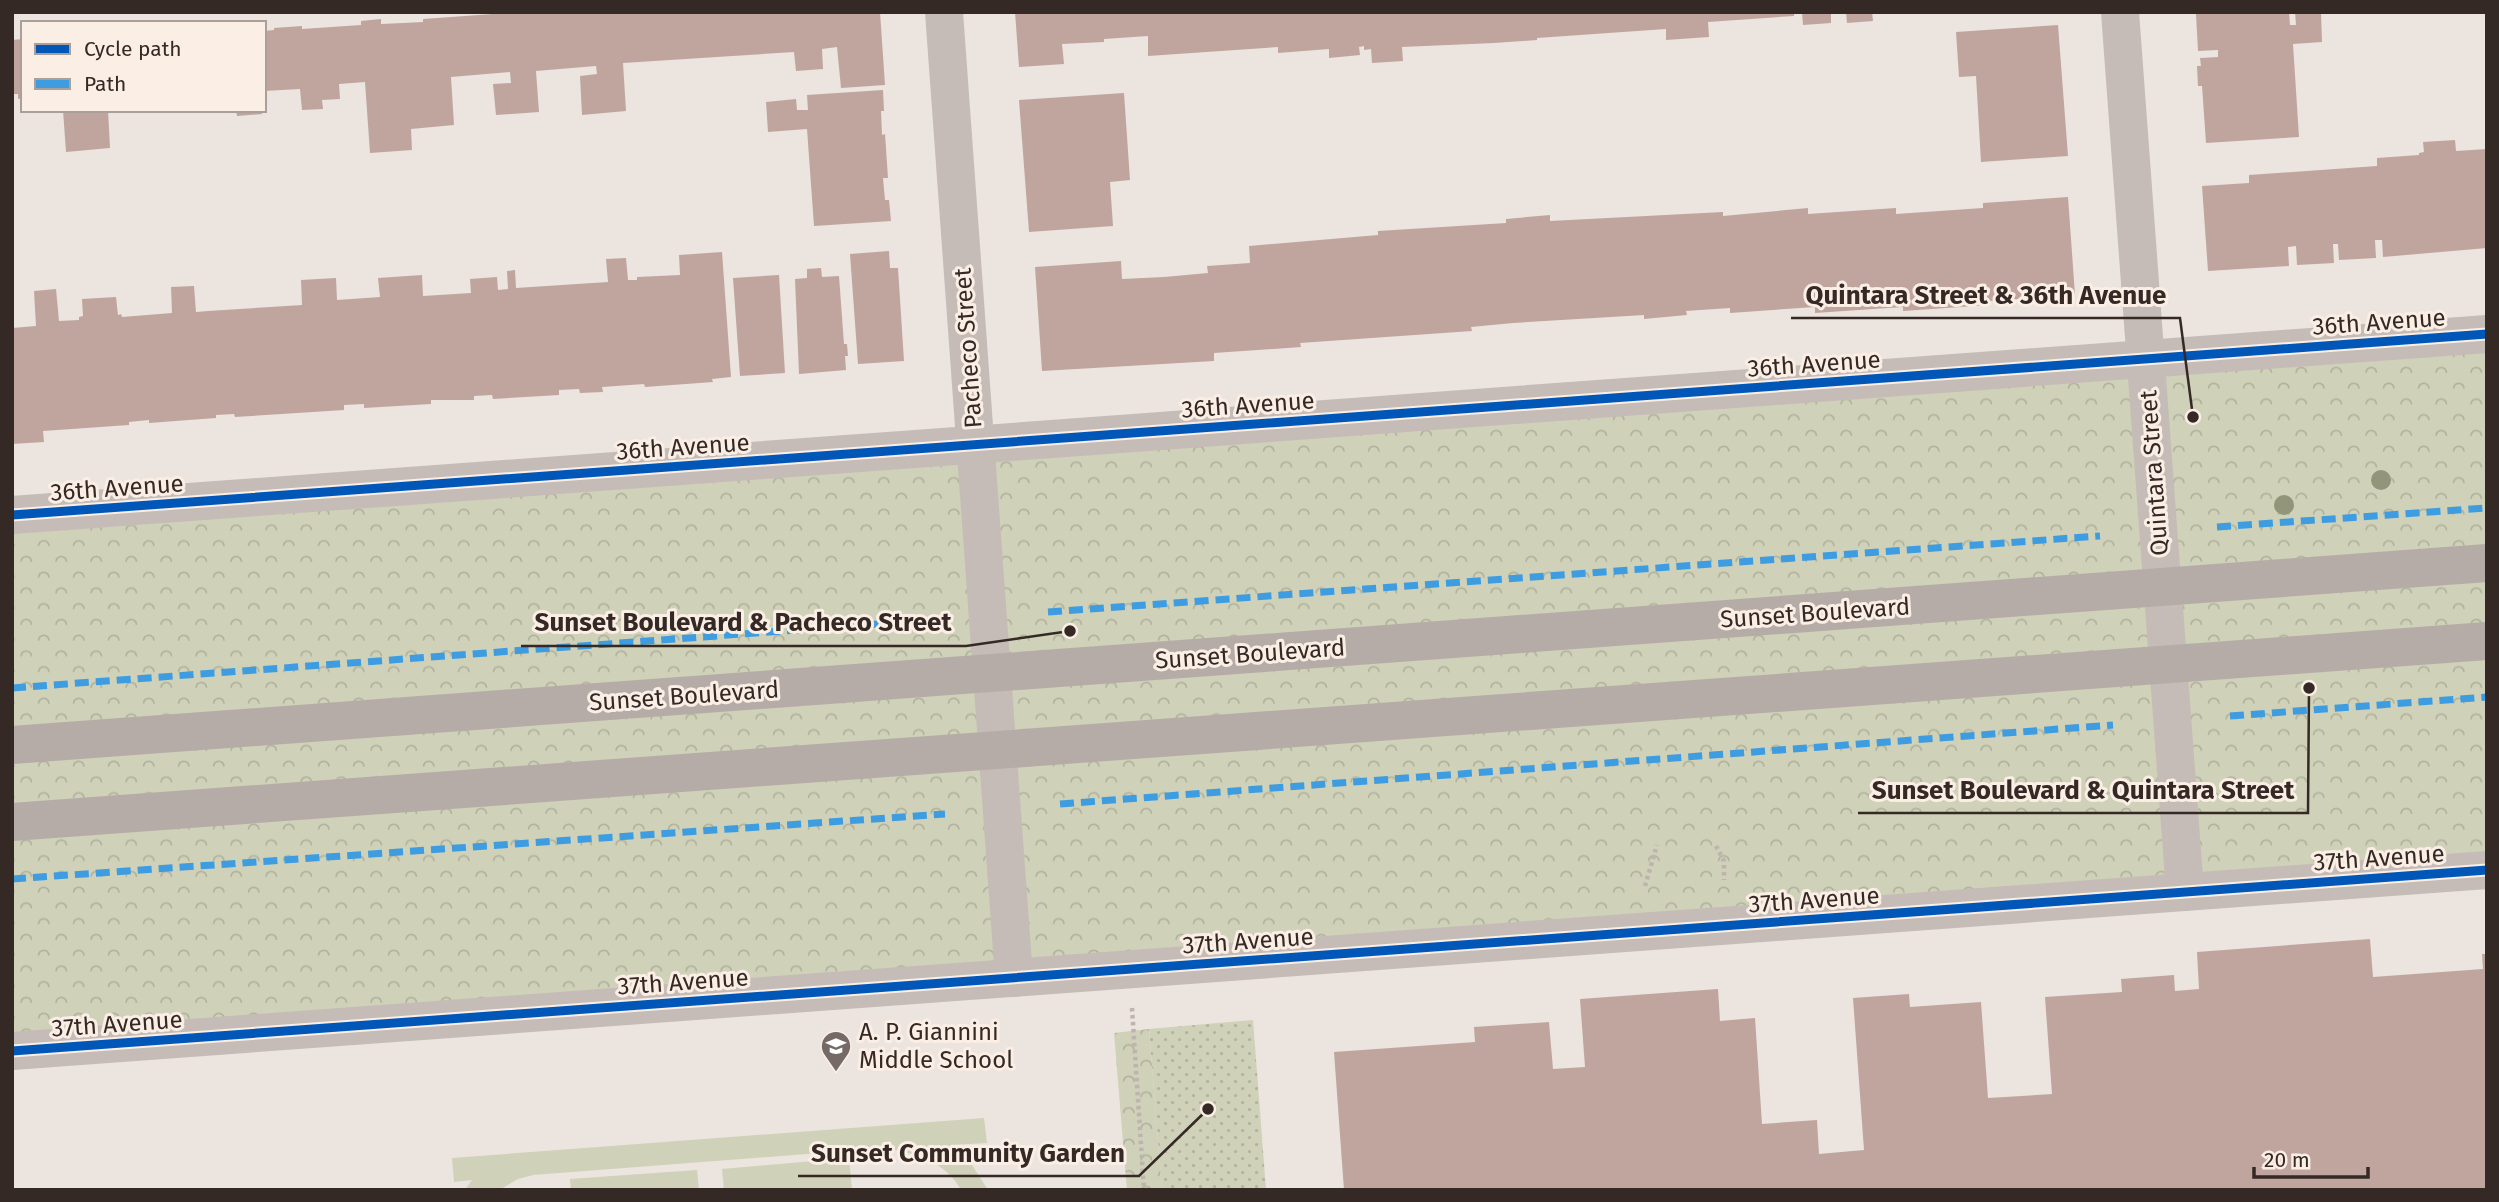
<svg xmlns="http://www.w3.org/2000/svg" width="2499" height="1202" font-family="'Fira Sans',sans-serif">
  <style>
    .grass { fill: url(#grass-dots) }
    .forest { fill: url(#forest-crowns) }
    .pitch { fill: #cfd1b8 }
    .building { fill: #c0a59f }
    .lines { fill: none; stroke-linecap: round; stroke-linejoin: round }
    .path { stroke: #bdb4b0; stroke-width: 4.5; stroke-dasharray: 3.5 3.5; stroke-linecap: butt }
    .street { stroke: #c5bcb7; stroke-width: 38 }
    .secondary { stroke: #b5aca8; stroke-width: 38 }
    .quiet { stroke: #3e9ce0; stroke-width: 7; stroke-dasharray: 14 7; stroke-linecap: butt }
    .cycleway-casing { stroke: #faeee5; stroke-width: 13 }
    .cycleway { stroke: #0057b8; stroke-width: 9 }
    .tree { fill: #92957a }
    .labels { text-anchor: middle; dominant-baseline: central; stroke-width: 6; stroke-linejoin: round; paint-order: stroke }
    .street-label { font-size: 24px; fill: #352926; stroke: #faeee5 }
    .poi-label { font-size: 24px; fill: #352926; stroke: #faeee5; text-anchor: start }
    .leader { fill: none; stroke: #352926; stroke-width: 2.5 }
    .callout-dot { fill: #352926; stroke: #faeee5; stroke-width: 2.5 }
    .callout-label { font-size: 26px; text-anchor: middle; font-weight: bold; fill: #352926; stroke: #faeee5; stroke-width: 6; stroke-linejoin: round; paint-order: stroke }
  </style>
  <defs>
    <pattern id="grass-dots" width="8" height="8" patternUnits="userSpaceOnUse" patternTransform="scale(1.75)"><rect width="8" height="8" fill="#cfd1b8"/><path d="M2 2h.1M6 6h.1" fill="none" stroke="#b2b39e" stroke-width="1.8" stroke-linecap="round"/></pattern>
    <pattern id="forest-crowns" width="20" height="18" patternUnits="userSpaceOnUse" patternTransform="scale(1.75)"><rect width="20" height="18" fill="#cfd1b8"/><path d="M2 6a3 3 0 1 1 6 0M12 15a3 3 0 1 1 6 0" fill="none" stroke="#b2b39e"/></pattern>
  </defs>
  <rect width="100%" height="100%" fill="#ece4de"/>
  <polygon class="grass" points="1253,1020 1266,1190 1162,1190 1149,1029"/>
  <g class="forest">
    <polygon points="2487,334 2487,870 12,1051 12,515"/>
    <polygon points="1149,1029 1162,1190 1127,1190 1114,1033"/>
  </g>
  <g class="pitch">
    <path d="M 984,1118 L 987,1143 L 950,1145 L 970,1162 L 988,1190 L 961,1190 C 946,1161 913,1153 884,1148 L 533,1175 L 518,1179 L 499,1190 L 465,1190 L 472,1180 L 454,1182 L 452,1158 Z"/>
    <polygon points="849,1158 852,1190 724,1190 722,1169"/>
    <polygon points="697,1170 699,1190 571,1190 570,1179"/>
  </g>
  <g class="building">
    <polygon points="519,12 880,12 885,85 841,88 837,47 822,49 823,69 796,71 794,52 623,63 626,111 582,115 580,76 597,74 596,66 536,71 539,112 496,115 493,84 511,83 510,72 451,77 454,125 411,129 412,150 370,153 365,82 339,84 340,99 322,100 323,109 302,110 300,89 264,91 264,31 274,30 274,28 302,26 302,29 361,25 361,21 381,19 381,24 403,23 423,22 423,19"/>
    <polygon points="1015,12 1794,12 1794,16 1708,22 1709,37 1666,40 1666,29 1537,38 1537,40 1494,43 1402,47 1403,61 1372,63 1371,49 1364,50 1364,46 1359,47 1360,55 1329,58 1329,49 1278,53 1278,47 1148,56 1148,36 1104,39 1104,42 1062,44 1064,64 1019,67"/>
    <polygon points="1802,12 1831,12 1831,23 1803,25"/>
    <polygon points="1846,12 1872,12 1873,21 1847,23"/>
    <polygon points="2224,12 2289,12 2290,25 2296,25 2295,12 2321,12 2322,42 2293,44 2299,137 2206,143 2202,86 2198,86 2197,66 2201,66 2200,58 2218,57 2218,50 2198,51 2196,14"/>
    <polygon points="2058,25 2068,156 1981,162 1976,76 1959,77 1956,32"/>
    <polygon points="23,39 23,98 18,99 18,94 12,94 12,40"/>
    <polygon points="883,90 884,111 881,111 882,135 885,134 888,178 883,178 885,200 889,200 891,221 814,226 807,129 768,132 766,102 796,99 797,110 808,110 807,95"/>
    <polygon points="1124,93 1130,180 1110,182 1113,226 1029,232 1019,100"/>
    <polygon points="63,110 108,110 110,148 66,152"/>
    <polygon points="236,110 262,110 262,114 237,116"/>
    <polygon points="2455,140 2456,151 2487,149 2487,248 2383,257 2382,240 2375,240 2376,258 2339,260 2338,244 2333,244 2334,263 2297,265 2296,246 2288,247 2289,266 2208,271 2202,186 2249,183 2249,175 2377,166 2377,158 2419,155 2419,153 2424,152 2423,142"/>
    <polygon points="2068,197 2075,295 1990,301 1990,305 1903,311 1903,307 1815,313 1815,307 1730,313 1730,308 1686,311 1687,315 1644,319 1644,315 1513,323 1471,327 1472,331 1300,343 1301,347 1214,353 1214,361 1042,371 1035,267 1121,261 1122,279 1164,277 1208,273 1207,266 1250,263 1249,246 1378,235 1378,231 1506,223 1506,219 1550,215 1550,221 1723,212 1723,216 1808,208 1808,214 1896,208 1896,214 1983,208 1983,203"/>
    <polygon points="889,251 890,268 898,268 904,361 858,364 850,254"/>
    <polygon points="722,252 731,377 712,379 713,382 645,387 644,384 602,387 603,392 580,393 579,389 559,390 559,395 493,399 492,395 474,396 474,400 431,400 431,404 364,408 364,404 344,405 344,410 235,417 234,414 216,415 216,418 149,423 149,420 129,422 129,425 43,431 44,442 12,444 12,328 36,326 34,291 56,289 59,321 79,320 79,317 83,316 82,299 116,297 118,315 121,314 122,317 172,313 171,287 194,286 196,312 208,311 302,305 301,280 336,278 337,300 380,297 378,278 422,275 423,296 471,293 470,279 497,277 498,290 508,289 507,271 515,270 516,288 608,282 606,259 626,258 628,280 637,280 637,277 680,275 679,255"/>
    <polygon points="821,268 822,277 839,276 844,344 847,344 848,356 845,356 846,370 799,374 795,279 807,278 807,269"/>
    <polygon points="779,275 785,373 740,376 733,278"/>
    <polygon points="2370,939 2373,977 2483,969 2482,954 2487,954 2487,1190 1344,1190 1334,1052 1475,1042 1474,1027 1549,1022 1553,1069 1585,1067 1580,999 1718,989 1720,1021 1755,1018 1762,1124 1817,1120 1819,1154 1864,1150 1853,998 1909,994 1910,1007 1981,1002 1988,1098 2052,1094 2045,997 2122,992 2121,979 2174,975 2175,991 2199,989 2197,952"/>
  </g>
  <g class="lines">
    <g class="path">
      <polyline points="1716,846 1724,861 1724,880"/>
      <polyline points="1645,886 1657,845"/>
      <polyline points="1132,1008 1144,1190"/>
    </g>
    <g class="street">
      <polyline points="944,12 1014,978"/>
      <polyline points="2120,12 2185,892"/>
      <polyline points="12,515 2487,334"/>
      <polyline points="12,1051 2487,870"/>
    </g>
    <g class="secondary">
      <polyline points="12,745 2487,563"/>
      <polyline points="12,822 2487,641"/>
    </g>
    <g class="quiet">
      <polyline points="2217,527 2487,508"/>
      <polyline points="1048,612 2100,536"/>
      <polyline points="12,688 932,620"/>
      <polyline points="2230,716 2487,697"/>
      <polyline points="1060,804 2113,725"/>
      <polyline points="12,879 945,814"/>
    </g>
    <g class="cycleway-casing">
      <g id="cycleway">
        <polyline points="12,515 2487,334"/>
        <polyline points="12,1051 2487,870"/>
      </g>
    </g>
    <use href="#cycleway" class="cycleway"/>
  </g>
  <g class="tree">
    <circle cx="2381" cy="480" r="10"/>
    <circle cx="2284" cy="505" r="10"/>
  </g>
  <defs>
    <g id="school-pin" transform="scale(1.575)"><path d="M0 17L-7.5 6A9.5 9.5 0 1 1 7.5 6Z" fill="#756a66" stroke="#faeee5"/><path d="M0-5L7-2L0 1L-7-2ZM-4 1L0 2.5L4 1V4Q0 6-4 4Z" fill="#fff"/></g>
  </defs>
  <g fill-rule="evenodd">
    <use href="#school-pin" x="836" y="1046"/>
  </g>
  <g class="labels">
    <g class="street-label">
      <text transform="translate(2379 322) rotate(-4)">36th Avenue</text>
      <text transform="translate(968 348) rotate(-94)">Pacheco Street</text>
      <text transform="translate(1814 364) rotate(-4)">36th Avenue</text>
      <text transform="translate(1248 405) rotate(-4)">36th Avenue</text>
      <text transform="translate(683 447) rotate(-4)">36th Avenue</text>
      <text transform="translate(2154 473) rotate(-94)">Quintara Street</text>
      <text transform="translate(117 488) rotate(-4)">36th Avenue</text>
      <text transform="translate(1815 613) rotate(-4)">Sunset Boulevard</text>
      <text transform="translate(1250 654) rotate(-4)">Sunset Boulevard</text>
      <text transform="translate(684 696) rotate(-4)">Sunset Boulevard</text>
      <text transform="translate(2379 858) rotate(-4)">37th Avenue</text>
      <text transform="translate(1814 900) rotate(-4)">37th Avenue</text>
      <text transform="translate(1248 941) rotate(-4)">37th Avenue</text>
      <text transform="translate(683 982) rotate(-4)">37th Avenue</text>
      <text transform="translate(117 1024) rotate(-4)">37th Avenue</text>
    </g>
    <g class="poi-label">
      <text x="859" y="1032">A. P. Giannini<tspan x="859" dy="28">Middle School</tspan></text>
    </g>
  </g>
  <path class="leader" d="M2193 417L2180 318H1791M1070 631L966 646H521M2309 688L2308 813H1858M1208 1109L1139 1176H798"/>
  <g class="callout-dot">
    <circle cx="2193" cy="417" r="7"/>
    <circle cx="1070" cy="631" r="7"/>
    <circle cx="2309" cy="688" r="7"/>
    <circle cx="1208" cy="1109" r="7"/>
  </g>
  <g class="callout-label">
    <text x="1986" y="304">Quintara Street &amp; 36th Avenue</text>
    <text x="743" y="631">Sunset Boulevard &amp; Pacheco Street</text>
    <text x="2083" y="799">Sunset Boulevard &amp; Quintara Street</text>
    <text x="968" y="1162">Sunset Community Garden</text>
  </g>
  <rect width="2499" height="1202" fill="none" stroke="#352926" stroke-width="28"/>
  <rect x="21" y="21" width="245" height="91" fill="#faeee5" stroke="#ab9f99" stroke-width="2"/>
  <rect x="35" y="44" width="35" height="10" fill="#0057b8" stroke="#ab9f99" stroke-width="2"/>
  <text x="84" y="56" font-size="21" fill="#352926">Cycle path</text>
  <rect x="35" y="79" width="35" height="10" fill="#3e9ce0" stroke="#ab9f99" stroke-width="2"/>
  <text x="84" y="91" font-size="21" fill="#352926">Path</text>
  <path d="M2254 1167v10h114v-10" fill="none" stroke="#352926" stroke-width="3.5"/>
  <text x="2264" y="1167" font-size="21" fill="#352926" stroke="#faeee5" stroke-width="5" paint-order="stroke">20 m</text>
</svg>
